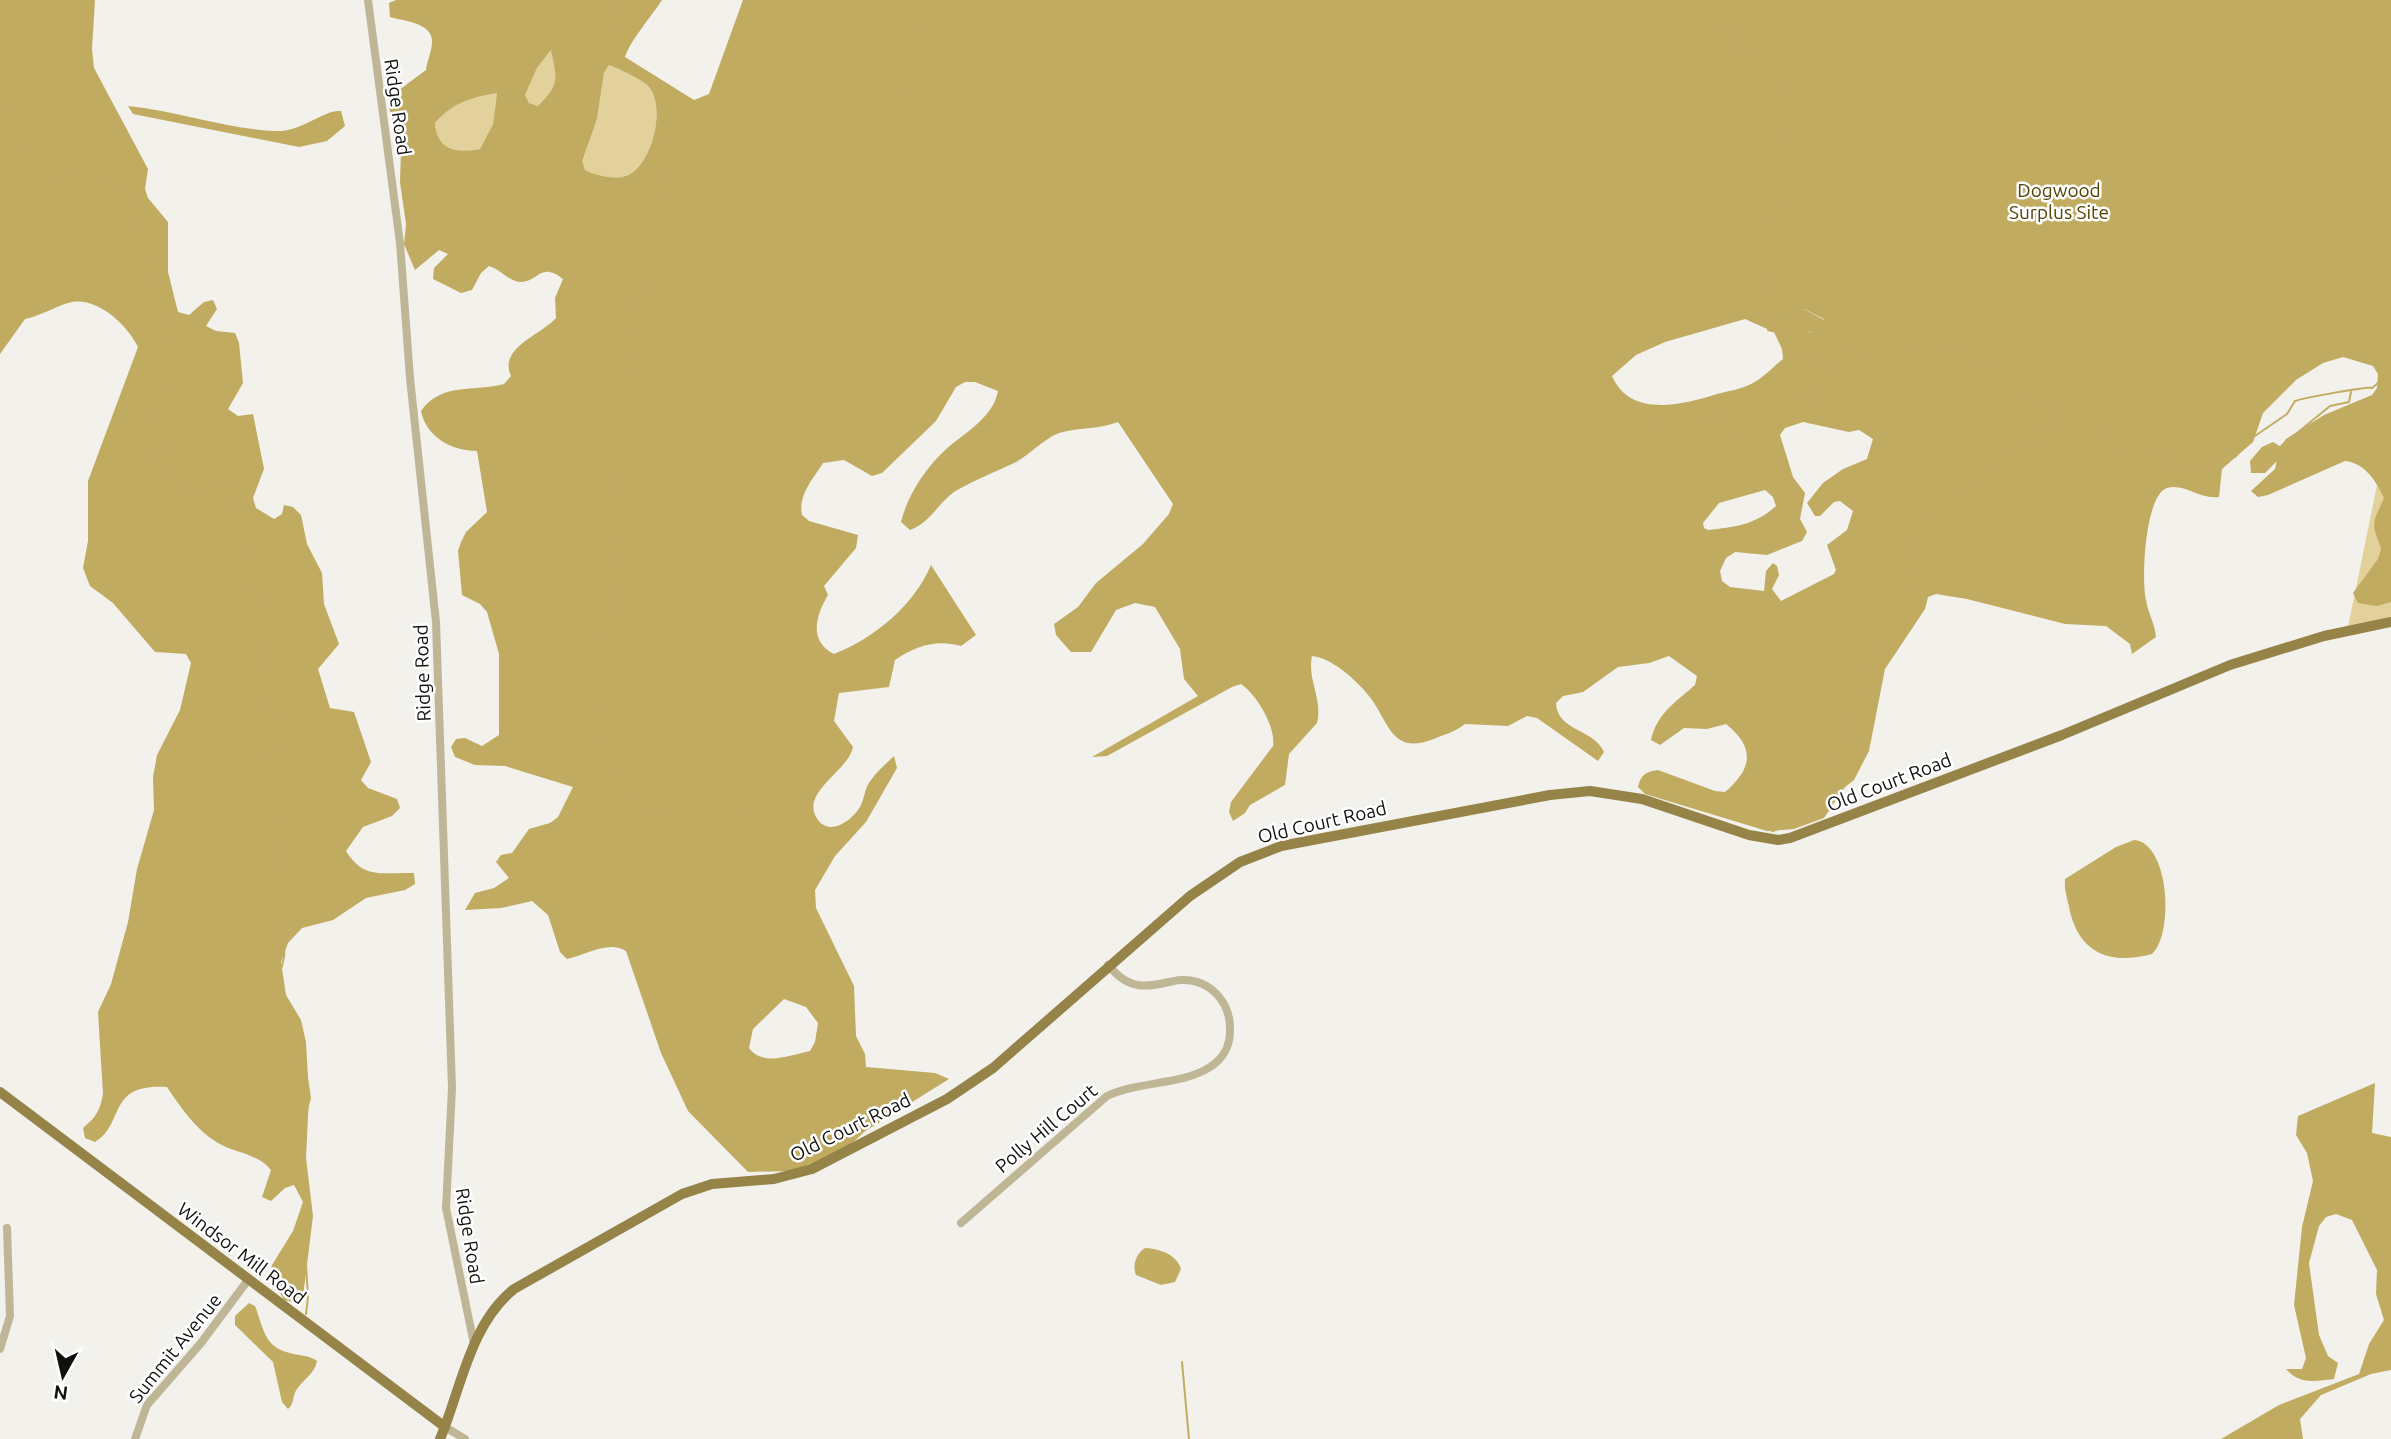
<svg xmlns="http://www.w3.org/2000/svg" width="2391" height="1439" font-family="Ubuntu,sans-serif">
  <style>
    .green { fill: #e2d19b }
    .forest { fill: #c1ab61; fill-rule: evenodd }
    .water { fill: #c2ac62 }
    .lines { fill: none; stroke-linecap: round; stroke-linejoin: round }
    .stream { stroke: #c2ac62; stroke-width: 2 }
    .minor { stroke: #bfb696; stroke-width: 8 }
    .major { stroke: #958347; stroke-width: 10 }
    .labels { text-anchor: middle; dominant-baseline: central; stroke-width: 5; stroke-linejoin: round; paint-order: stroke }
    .street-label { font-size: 19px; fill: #10100e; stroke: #fff }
    .park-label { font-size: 19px; fill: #524305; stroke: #fff }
  </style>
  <rect width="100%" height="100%" fill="#f2f1ec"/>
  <g class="green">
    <path d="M 552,49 C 557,79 560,84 538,106 L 529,103 L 525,95 L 537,68 Z"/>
    <path d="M 609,65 C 620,71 638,76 647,85 C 668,105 652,172 622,177 C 612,179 595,175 585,170 L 581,161 L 597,119 L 604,73 Z"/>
    <path d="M 497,93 L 493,124 L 480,149 C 457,153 437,151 435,123 C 454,102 470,98 497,93 Z"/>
    <polygon points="2391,417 2391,620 2348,627"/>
  </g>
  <g class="forest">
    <path d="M 0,0 L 95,0 L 92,49 L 94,68 L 148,169 L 145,189 L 148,198 L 168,222 L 168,272 L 178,312 L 189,315 L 204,302 L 213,300 L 217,309 L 206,326 L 216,331 L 235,333 L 239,343 L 243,383 L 228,409 L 238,416 L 253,414 L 264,469 L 253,498 L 256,508 L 274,519 L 282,514 L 284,505 L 293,507 L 301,515 L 307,544 L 322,573 L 324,604 L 339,644 L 318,669 L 330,708 L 354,712 L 371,762 L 361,780 L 368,788 L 397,799 L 400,808 L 392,816 L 363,827 L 346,851 C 364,880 382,872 414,873 L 415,884 L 405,890 L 366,898 L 333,920 L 302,928 L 288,943 L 281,962 L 286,995 L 301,1020 L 306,1042 L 309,1096 L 306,1158 L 313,1216 L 303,1297 L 294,1302 L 284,1300 L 270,1275 L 272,1265 L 293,1231 L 303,1202 L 294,1185 L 285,1188 L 271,1201 L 262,1197 L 271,1170 C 259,1154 235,1153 218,1143 C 196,1130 181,1108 167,1087 C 106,1083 126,1123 95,1142 L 85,1138 L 83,1128 C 96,1117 100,1111 103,1094 L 98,1012 L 111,984 L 128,922 L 137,869 L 154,810 L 153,777 L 157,755 L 180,710 L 191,663 L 186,654 L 155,652 L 113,603 L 90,586 L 83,568 L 88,541 L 88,481 L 138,347 C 127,325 99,298 72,302 C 60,304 41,316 25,319 L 0,354 Z"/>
    <path d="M 396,0 L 662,0 C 651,17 630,41 625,57 L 694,100 L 709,94 L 743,0 L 2391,0 L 2391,602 L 2377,606 L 2358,603 L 2353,593 L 2378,559 L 2381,549 L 2374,528 L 2375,518 L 2384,498 C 2376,481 2365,463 2345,461 L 2268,495 L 2258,497 L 2251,491 L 2275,469 L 2279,449 L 2286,439 L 2324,415 L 2372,395 L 2377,388 L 2378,374 L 2373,366 L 2343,357 L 2323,363 L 2296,380 L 2263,413 L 2253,442 L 2222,469 L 2219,497 C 2200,500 2185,483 2167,488 C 2145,495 2141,579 2146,600 C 2148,613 2155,624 2156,637 L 2132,654 L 2130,644 L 2106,626 L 2065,624 L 1967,599 L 1936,594 L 1928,597 L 1925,609 L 1885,669 L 1869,751 L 1854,780 L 1845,787 L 1824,818 L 1794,829 L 1767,831 L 1645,794 L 1638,787 C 1641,775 1645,772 1658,770 L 1715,791 L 1725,792 C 1752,769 1756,748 1726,724 L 1707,729 L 1684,728 L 1660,745 L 1651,740 C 1657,713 1676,702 1695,685 L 1697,676 L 1669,656 L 1649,663 L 1618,667 L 1583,692 L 1563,696 L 1556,703 C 1557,731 1594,729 1604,752 L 1598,761 L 1537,718 L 1527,716 L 1508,726 L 1465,724 C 1455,732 1443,735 1431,740 C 1393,754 1389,724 1372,700 C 1360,683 1333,658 1312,656 C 1307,680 1323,699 1317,723 L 1289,754 L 1285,785 L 1250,805 L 1245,813 L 1233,821 L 1229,812 L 1231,802 L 1273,746 C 1276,727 1257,695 1241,684 L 1232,687 L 1107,756 L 1092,757 L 1198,696 L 1184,679 L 1180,649 L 1155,607 L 1135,603 L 1116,610 L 1091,652 L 1071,652 L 1056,635 L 1054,624 L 1078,607 L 1096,583 L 1143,544 L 1169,514 L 1173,504 L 1118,422 C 1097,430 1078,427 1059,433 C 1043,439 1029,456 1014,463 C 995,472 977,479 959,489 C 940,499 932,522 910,530 L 901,522 C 907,497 924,470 943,452 C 962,434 993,419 998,391 L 975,382 L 965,382 L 956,387 L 936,421 L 882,473 L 872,476 L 844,460 L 823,463 C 813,479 798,495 802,515 L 809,521 L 858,535 L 856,548 L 824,586 L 828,595 C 816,615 808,641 834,654 C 875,638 914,605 931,565 L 976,635 L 961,646 C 936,639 916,646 895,660 L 889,687 L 839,693 L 834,721 L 853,747 C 849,771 798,793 818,820 C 831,837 854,819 861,805 C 865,796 865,787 871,780 C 877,771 886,764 894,756 L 897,768 L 866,822 L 835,856 L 815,890 L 816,908 L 854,986 L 856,1036 L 865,1054 L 866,1067 L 935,1073 L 949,1079 L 864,1132 L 840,1155 L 790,1171 L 748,1172 L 688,1111 L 661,1053 L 626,951 C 608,940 587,955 567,959 L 560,952 L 548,915 L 532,901 L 501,908 L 465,910 L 475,893 L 494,888 L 509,878 L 496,862 L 501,855 L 512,853 L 529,829 L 550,823 L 558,817 L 573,787 L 505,766 L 475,765 L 455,757 L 451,747 L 456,739 L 465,738 L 482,746 L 499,735 L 499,654 L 487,612 L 480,604 L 462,595 L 458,551 L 461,542 L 466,532 L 487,512 L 477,451 C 452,451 426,437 421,411 C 441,382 474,392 504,384 L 511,376 C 498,348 541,335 556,318 L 555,298 L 563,279 C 540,261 539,282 520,282 C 510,282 500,269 489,266 L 481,273 L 472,290 L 461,293 L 433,279 L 434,268 L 448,254 L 439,250 L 415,270 L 404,244 L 406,224 L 400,182 L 401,151 L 389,107 L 399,90 L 426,70 C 427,61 432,51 432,42 C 433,23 404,21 390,17 L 389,3 ZM 551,50 C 557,79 560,84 538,106 L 529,103 L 525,95 L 537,68 ZM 609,65 C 620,70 638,77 647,85 C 668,104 652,172 622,177 C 612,179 595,175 585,170 L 582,161 L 597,119 L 604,73 ZM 497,93 L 493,124 L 480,149 C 457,153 437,151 435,123 C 454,102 470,98 497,93 ZM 1804,309 L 1824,319 L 1810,333 L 1801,320 L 1788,314 ZM 1745,319 L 1774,332 L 1782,349 L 1783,359 C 1773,367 1764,377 1753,383 C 1743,389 1728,391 1717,394 C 1682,405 1630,418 1612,376 L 1636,355 L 1665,342 ZM 1803,422 L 1849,432 L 1859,430 L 1873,439 L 1867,459 L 1843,469 L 1823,483 L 1807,503 L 1815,516 L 1820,516 L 1834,502 L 1840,501 L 1853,511 L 1847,530 L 1827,545 L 1836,570 L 1834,574 L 1781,601 L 1772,589 L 1779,575 L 1777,566 L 1773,563 L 1766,571 L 1764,591 L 1730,587 L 1722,581 L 1720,571 L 1726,558 L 1735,552 L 1767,555 L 1802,541 L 1807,532 L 1800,519 L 1805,493 L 1793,477 L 1780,435 L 1785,428 ZM 1765,490 L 1773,497 L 1776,506 C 1755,525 1735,527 1708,530 L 1704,528 L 1703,523 L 1719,503 ZM 784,999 L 806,1007 L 818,1023 L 815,1042 L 810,1051 C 790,1055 763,1067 749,1048 L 753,1029 Z"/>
    <path d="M 128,106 C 178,111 226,129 276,131 C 302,132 324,109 341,111 L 345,126 L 327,141 L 299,147 L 133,114 Z"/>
    <path d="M 2375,1083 L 2372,1133 L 2391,1137 L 2391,1370 L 2371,1374 L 2321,1395 L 2300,1419 L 2303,1439 L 2221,1439 L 2279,1405 L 2359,1374 L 2369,1344 L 2384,1320 L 2376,1294 L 2377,1270 L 2352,1220 L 2336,1214 L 2326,1217 L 2319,1226 L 2309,1263 L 2319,1335 L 2328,1356 L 2338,1363 L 2334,1379 C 2315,1381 2300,1385 2286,1369 L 2302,1369 L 2306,1358 L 2294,1305 L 2302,1227 L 2313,1181 L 2307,1153 L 2296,1135 L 2298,1116 Z"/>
  </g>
  <g class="water">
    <path d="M 1789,306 L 1798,306 L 1830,323 L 1830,331 C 1810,344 1804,321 1787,314 Z"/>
    <polygon points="2273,442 2283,448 2283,455 2265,473 2251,473 2250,461 2262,447"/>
    <path d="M 2134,840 C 2170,843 2174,935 2152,954 C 2108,966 2078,952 2069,907 C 2067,897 2064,889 2065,879 L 2116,847 Z"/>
    <path d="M 1145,1248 C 1160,1249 1176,1254 1181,1269 L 1175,1282 L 1161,1285 L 1136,1275 C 1132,1265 1136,1254 1145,1248 Z"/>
    <path d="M 249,1303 L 255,1306 C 263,1326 264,1348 290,1353 C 300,1356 309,1355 317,1361 C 315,1373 304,1379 297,1389 C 292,1396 295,1403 288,1409 L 282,1402 L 273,1362 L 235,1325 L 235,1316 Z"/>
  </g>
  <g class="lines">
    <g class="stream">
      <polyline points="1694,0 1718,26 1733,36 1745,57 1762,65 1789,94 1788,134 1783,142 1787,150 1777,188 1772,231 1765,239 1765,271 1761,279 1771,281 1772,287 1770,291 1758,294 1762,307 1772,314 1768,330 1784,334 1794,354 1833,362"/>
      <polyline points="612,15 616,0"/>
      <path d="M 610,25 L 608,35 L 622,63 L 655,87 L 666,109 L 658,227 L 636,301 L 635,335 L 630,340 L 625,367 L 628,413 L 613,473 L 622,564 L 614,588 L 613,611 L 601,631 C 601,644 607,656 607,669 C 607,680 600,684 597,694 C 596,698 613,776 616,783 C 619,788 645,809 652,814 L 752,813"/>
      <path d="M 900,89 C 897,71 897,45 911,30 C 920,19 929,14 935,0"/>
      <path d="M 0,105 L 23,155 L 39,175 L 55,178 L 89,176 L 125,186 L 135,204 L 140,231 L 150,222 L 158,225 L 146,266 L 163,290 L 162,303 L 172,326 L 167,338 L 161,343 L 160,353 L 169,356 L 173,362 L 162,384 L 153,419 L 162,445 L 154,457 C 161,471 194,500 210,493 C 217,491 220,481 226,477 L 238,485 L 239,492 L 230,501 L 228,514 L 233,520 L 242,517 L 247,521 L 237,531 L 238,545 L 252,563 L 253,584 L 266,612 L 264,638 L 270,649 L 261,669 L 273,682 L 273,688 L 262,687 L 259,690 L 261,698 L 272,708 L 275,729 L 275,747 L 268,758 L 280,763 L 281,768 L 272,793 L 285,851 L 287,902 L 284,957 L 277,986 L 282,1003 L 300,1030 L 310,1098 L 303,1125 L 305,1169 L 302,1193 L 305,1202 L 304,1231 L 308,1297 L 306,1314"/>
      <polyline points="0,205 9,195 26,161"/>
      <path d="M 1631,417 L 1678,431 L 1713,424 L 1721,409 L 1741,395 L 1749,405 L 1770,390 L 1780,390 L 1780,409 L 1802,395 L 1827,400 L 1828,395 L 1820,382 C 1837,374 1835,343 1860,348 L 1867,360 L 1890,357 L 1902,362 L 1906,360 L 1908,347 L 1911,344 L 1952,350 L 1974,364 L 1999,358 L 2005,363 L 2005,382 L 2012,394 L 2046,404 L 2058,419"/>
      <polyline points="2281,446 2330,406 2349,402 2351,392"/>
      <path d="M 1739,476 C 1745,460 1733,449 1737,434 L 1776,406"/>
      <path d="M 1749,822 L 1773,831 L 1809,816 L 1823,798 L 1834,771 L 1845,726 L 1854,715 C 1852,680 1878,671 1877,643 C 1886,635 1896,633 1904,623 C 1922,599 1915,573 1907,547 L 1911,540 L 1911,524 L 1936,513 L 1960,493 L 1974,489 L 1987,466 L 1999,452 L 2016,455 L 2022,445 L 2035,446 L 2045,431 L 2056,433 L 2059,420 L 2086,420 L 2100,428 L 2104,437 L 2119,451 L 2146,451 L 2158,454 L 2177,470 L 2200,471 L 2216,462 L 2235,457 L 2249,440 L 2287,414 L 2295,401 C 2303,398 2368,386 2372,388 L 2391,372"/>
      <polyline points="565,917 565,892 576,854 583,851 599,817 615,811 629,797"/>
      <polyline points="1182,1362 1189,1439"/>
    </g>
    <g class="minor">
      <polyline points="368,0 400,243 410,378 436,622 452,1088 446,1208 474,1344"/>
      <path d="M 961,1223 L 1107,1096 C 1139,1081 1183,1085 1210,1067 C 1223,1059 1230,1046 1230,1031 C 1231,1003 1211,979 1181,980 C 1167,981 1153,988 1138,985 C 1125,983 1117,975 1108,965"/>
      <polyline points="0,1349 10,1316 7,1228"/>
      <polyline points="445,1427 465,1439"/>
      <polyline points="135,1439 147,1405 201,1343 248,1280"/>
    </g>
    <g class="major">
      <polyline points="0,1092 445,1427"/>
      <path d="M 440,1439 C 461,1389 470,1324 514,1289 L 682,1194 L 712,1184 L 774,1179 L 812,1169 L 947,1099 L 993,1068 L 1190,896 L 1240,862 L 1281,846 L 1550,795 L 1590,791 L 1642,799 L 1749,835 L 1778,840 L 1790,838 L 2062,735 L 2230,665 L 2324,636 L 2391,622"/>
    </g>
  </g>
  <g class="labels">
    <g class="street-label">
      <text transform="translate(398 107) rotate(82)">Ridge Road</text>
      <text transform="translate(422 673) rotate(-92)">Ridge Road</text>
      <text transform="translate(1889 782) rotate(-21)">Old Court Road</text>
      <text transform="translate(1322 822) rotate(-13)">Old Court Road</text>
      <text transform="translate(850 1127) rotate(-26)">Old Court Road</text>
      <text transform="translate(1046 1128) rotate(-40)">Polly Hill Court</text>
      <text transform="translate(470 1236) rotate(81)">Ridge Road</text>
      <text transform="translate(242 1253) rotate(37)">Windsor Mill Road</text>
      <text transform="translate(175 1348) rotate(-51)">Summit Avenue</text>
    </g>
    <g class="park-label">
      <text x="2059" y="190">Dogwood<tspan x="2059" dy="22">Surplus Site</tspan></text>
    </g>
  </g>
  <g transform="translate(63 1376) rotate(188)" stroke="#ffffff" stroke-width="5" paint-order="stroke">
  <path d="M0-5L12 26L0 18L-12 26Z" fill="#10100e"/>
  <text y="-10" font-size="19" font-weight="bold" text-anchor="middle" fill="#10100e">N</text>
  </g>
</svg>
